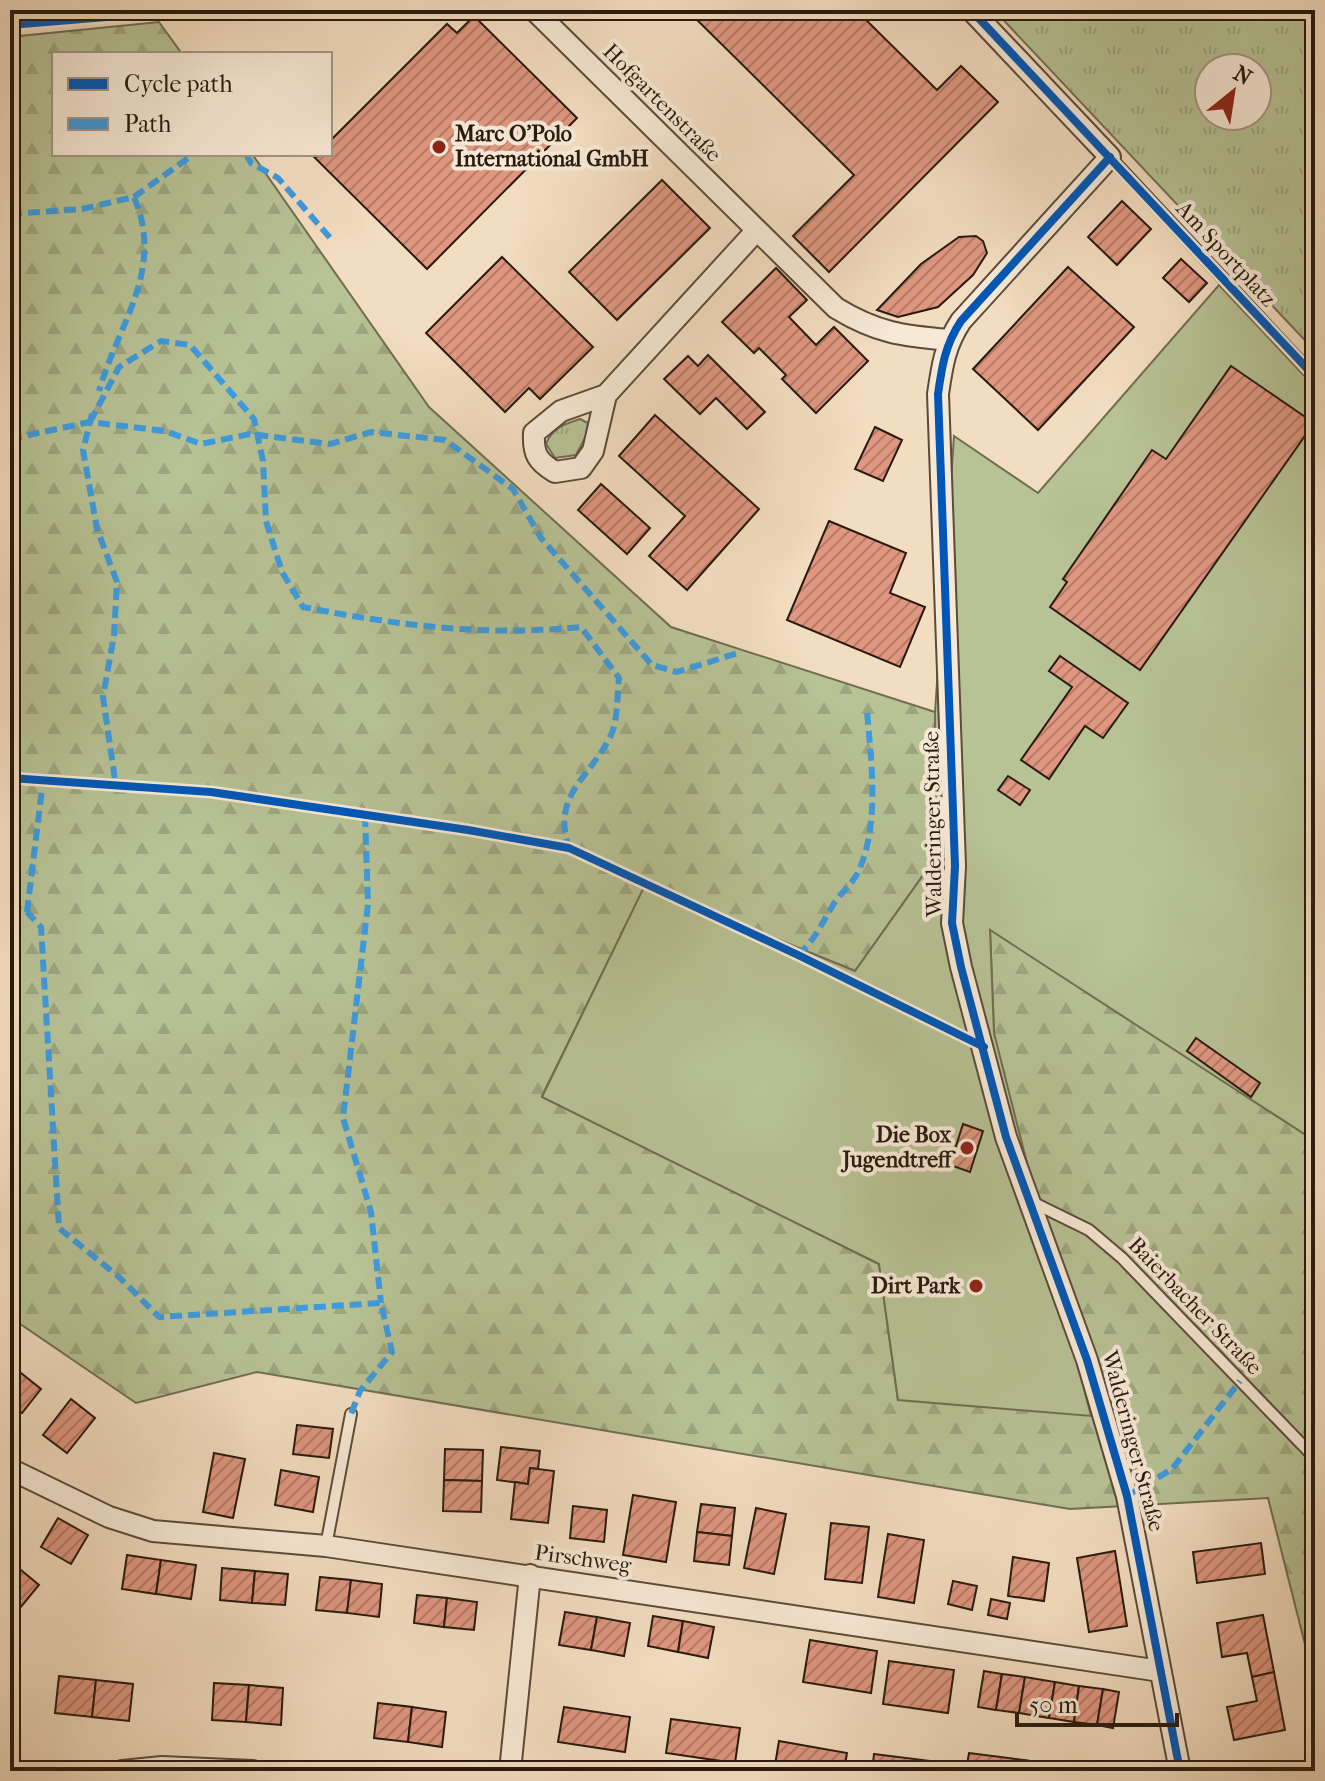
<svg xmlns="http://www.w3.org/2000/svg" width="1325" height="1781" font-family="'IM FELL French Canon',serif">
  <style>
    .grass { fill: url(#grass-tufts); stroke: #706e52; stroke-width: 2; fill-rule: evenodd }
    .forest { fill: url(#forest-firs); stroke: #706e52; stroke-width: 2 }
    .pitch { fill: #b7c295; stroke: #706e52; stroke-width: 2 }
    .building { fill: url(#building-hatch); stroke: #281a0e; stroke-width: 2 }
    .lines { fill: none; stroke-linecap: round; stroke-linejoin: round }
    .service-casing { stroke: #5b4b3a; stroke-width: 14 }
    .minor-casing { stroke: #5b4b3a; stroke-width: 24 }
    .service { stroke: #f7e9d6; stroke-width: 10 }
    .minor { stroke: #f7e9d6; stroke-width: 20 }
    .quiet { stroke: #3d9bde; stroke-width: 6; stroke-dasharray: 12 6; stroke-linecap: butt }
    .cycleway-casing { stroke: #f7e9d6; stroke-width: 13 }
    .cycleway { stroke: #0057b8; stroke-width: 8 }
    .poi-dot { fill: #8f2418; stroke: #f7e9d6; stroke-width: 3 }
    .labels { text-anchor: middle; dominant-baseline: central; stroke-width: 8; stroke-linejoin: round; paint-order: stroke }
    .street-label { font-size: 22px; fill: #281a0e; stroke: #f7e9d6 }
    .poi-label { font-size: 22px; font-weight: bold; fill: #281a0e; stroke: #f7e9d6; text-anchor: end }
  </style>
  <defs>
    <pattern id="grass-tufts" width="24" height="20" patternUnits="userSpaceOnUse" patternTransform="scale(2)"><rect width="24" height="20" fill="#b7c295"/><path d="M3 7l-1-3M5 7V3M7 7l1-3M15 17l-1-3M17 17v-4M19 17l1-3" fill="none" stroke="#9da67f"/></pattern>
    <pattern id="forest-firs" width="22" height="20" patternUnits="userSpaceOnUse" patternTransform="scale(2)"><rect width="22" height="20" fill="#b7c295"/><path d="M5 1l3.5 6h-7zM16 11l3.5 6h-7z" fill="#9da67f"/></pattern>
    <pattern id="building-hatch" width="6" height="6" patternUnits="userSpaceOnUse" patternTransform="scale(2)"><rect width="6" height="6" fill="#df9780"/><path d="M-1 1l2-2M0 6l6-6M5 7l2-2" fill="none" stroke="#b57a67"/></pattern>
  </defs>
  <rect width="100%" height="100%" fill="#f3ddc0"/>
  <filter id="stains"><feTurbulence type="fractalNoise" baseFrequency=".0025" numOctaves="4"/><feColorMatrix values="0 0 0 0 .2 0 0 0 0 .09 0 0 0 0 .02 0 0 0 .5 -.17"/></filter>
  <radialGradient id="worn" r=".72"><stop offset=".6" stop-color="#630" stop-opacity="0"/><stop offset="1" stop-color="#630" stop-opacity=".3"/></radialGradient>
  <g class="grass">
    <path d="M 994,10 L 1315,10 L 1315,351 ZM 1209,68 L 1257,68 L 1257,116 L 1209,116 Z"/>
    <path d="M 580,419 L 588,423 L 586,436 L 576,455 L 555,458 L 546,444 C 552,428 564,424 580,419 Z"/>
  </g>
  <polygon class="forest" points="159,22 182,54 54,54 54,154 252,154 429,407 671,627 935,712 936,857 855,971 645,886 542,1096 879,1264 898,1400 994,1033 990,929 1315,1141 1315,1684 1268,1498 1070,1509 257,1372 136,1403 10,1317 10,37"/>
  <polygon class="pitch" points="1219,285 1315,387 1315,1141 990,930 994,1033 1091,1416 898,1400 879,1264 542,1097 645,885 855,971 936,857 935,712 954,436 1038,493"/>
  <g class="building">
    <polygon points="687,10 856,10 937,90 961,66 998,102 829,272 793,236 854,175"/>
    <polygon points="474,16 577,118 427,269 314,157 330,154 330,141 447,24 457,33"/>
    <polygon points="662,180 710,228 617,320 569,272"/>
    <polygon points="1122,201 1151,229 1117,265 1088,237"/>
    <polygon points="976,236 983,241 987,253 973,275 938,307 898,317 877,310 921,264 959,237"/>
    <polygon points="502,257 593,347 540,399 529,388 505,412 426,333"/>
    <polygon points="1181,259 1207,283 1189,302 1163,278"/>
    <polygon points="1068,267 1134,327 1038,430 973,369"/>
    <polygon points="776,268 807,300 789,317 816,345 834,327 868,361 816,413 782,379 786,375 759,348 754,353 722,322"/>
    <polygon points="708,355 765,412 747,429 716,398 700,414 664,379 688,356 698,366"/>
    <polygon points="1231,366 1314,423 1140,670 1050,607 1067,582 1063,579 1152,450 1166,459"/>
    <polygon points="655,415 759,509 687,590 649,556 685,516 619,456"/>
    <polygon points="875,427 902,440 883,481 855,469"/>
    <polygon points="601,484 650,528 627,554 578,510"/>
    <polygon points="829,521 906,553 890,593 925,607 900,667 787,620"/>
    <polygon points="1060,656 1128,703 1103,738 1085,726 1049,779 1021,760 1072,687 1049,671"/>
    <polygon points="1008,776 1030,790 1020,805 998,790"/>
    <polygon points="1196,1038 1260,1083 1251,1097 1187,1051"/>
    <polygon points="963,1124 983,1131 970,1172 950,1165"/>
    <polygon points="10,1348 19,1355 11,1365 41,1389 22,1413 10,1404"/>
    <polygon points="71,1399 95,1418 67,1453 43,1435"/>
    <polygon points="297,1425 333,1429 329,1458 293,1454"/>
    <polygon points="501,1447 540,1451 538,1469 530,1468 528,1484 497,1480"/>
    <polygon points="445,1449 483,1450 482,1481 444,1480"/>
    <polygon points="214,1453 245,1459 233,1518 203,1512"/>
    <polygon points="530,1468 554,1471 548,1523 511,1519 515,1482 528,1484"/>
    <polygon points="281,1470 319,1477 313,1512 275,1505"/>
    <polygon points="444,1480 482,1481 481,1512 443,1511"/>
    <polygon points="633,1495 676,1502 666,1562 623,1555"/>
    <polygon points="701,1504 735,1508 732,1536 697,1532"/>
    <polygon points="573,1506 607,1510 604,1542 570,1538"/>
    <polygon points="756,1508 786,1514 774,1574 744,1568"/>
    <polygon points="58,1518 88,1535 71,1564 41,1547"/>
    <polygon points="831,1523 869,1527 862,1583 825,1579"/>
    <polygon points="697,1532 732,1536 729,1565 694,1561"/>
    <polygon points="888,1534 924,1540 914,1603 878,1597"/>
    <polygon points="1261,1543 1265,1574 1197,1583 1193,1552"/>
    <polygon points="1115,1551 1127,1626 1089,1632 1077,1558"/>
    <polygon points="127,1555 161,1560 156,1594 122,1589"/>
    <polygon points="1013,1557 1049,1563 1044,1601 1008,1596"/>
    <polygon points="161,1560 196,1565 191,1599 156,1594"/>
    <polygon points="10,1561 39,1585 15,1614 10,1610"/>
    <polygon points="222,1568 255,1571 252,1603 220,1600"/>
    <polygon points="255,1571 288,1574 285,1605 252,1603"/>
    <polygon points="320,1577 351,1580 347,1613 316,1610"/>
    <polygon points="351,1580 382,1584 379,1617 347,1613"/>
    <polygon points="953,1581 977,1586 972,1610 948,1604"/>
    <polygon points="417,1595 447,1598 444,1627 414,1623"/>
    <polygon points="447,1598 477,1602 474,1630 444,1627"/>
    <polygon points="991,1599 1010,1603 1007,1619 988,1615"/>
    <polygon points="565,1612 597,1617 591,1650 559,1645"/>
    <polygon points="1263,1615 1274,1672 1252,1677 1247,1653 1222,1657 1217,1623"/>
    <polygon points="653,1616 683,1621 678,1652 648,1646"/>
    <polygon points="597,1617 630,1623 624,1656 591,1650"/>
    <polygon points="683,1621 714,1627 708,1658 678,1652"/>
    <polygon points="810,1640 877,1651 871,1693 803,1682"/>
    <polygon points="889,1661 954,1670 948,1713 883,1704"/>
    <polygon points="984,1671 1002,1674 996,1710 978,1707"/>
    <polygon points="1274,1672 1285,1730 1234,1740 1227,1707 1257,1701 1252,1677"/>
    <polygon points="1002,1674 1025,1677 1019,1713 996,1710"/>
    <polygon points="59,1676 96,1680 92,1717 55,1713"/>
    <polygon points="1025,1677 1055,1682 1049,1718 1019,1713"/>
    <polygon points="96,1680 133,1684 129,1721 92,1717"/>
    <polygon points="1055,1682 1079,1686 1074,1722 1049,1718"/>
    <polygon points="214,1683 249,1685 246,1722 212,1720"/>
    <polygon points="249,1685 283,1688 281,1725 246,1722"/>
    <polygon points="1079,1686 1103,1689 1097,1725 1074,1722"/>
    <polygon points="1103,1689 1119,1692 1113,1728 1097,1725"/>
    <polygon points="378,1703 412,1707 408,1742 374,1738"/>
    <polygon points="412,1707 446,1712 442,1747 408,1742"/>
    <polygon points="564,1707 630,1717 625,1752 558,1742"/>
    <polygon points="671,1719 740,1728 735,1763 666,1753"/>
    <polygon points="779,1741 847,1753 844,1771 774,1771"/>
    <polygon points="969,1753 1024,1760 1022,1771 966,1771"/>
    <polygon points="874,1754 939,1762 938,1771 872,1771"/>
    <polygon points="1024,1760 1078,1768 1078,1771 1022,1771"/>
    <polygon points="1296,1761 1299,1771 1264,1771"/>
  </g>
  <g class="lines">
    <g class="service-casing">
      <g id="service">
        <polyline points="1110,157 1315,377"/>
        <polyline points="1032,1202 1089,1230 1122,1258 1315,1458"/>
        <polyline points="326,1546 351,1414"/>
      </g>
    </g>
    <g class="minor-casing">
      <g id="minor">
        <path d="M 534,10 L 836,308 C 877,333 903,336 949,340"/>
        <path d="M 971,10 L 1110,157 L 961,321 C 945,345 942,366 938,394 L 955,866 L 952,923 L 961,967 L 1006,1137 L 1087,1360 L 1127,1496 L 1180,1771"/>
        <path d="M 606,395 L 593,451 L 581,468 L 555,472 C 537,461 533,454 534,433 L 561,411 L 606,395 L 756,231"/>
        <polyline points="10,1469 109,1517 153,1531 326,1546 1160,1671"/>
        <polyline points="122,1771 162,1767 253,1771"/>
        <polyline points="510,1771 530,1575"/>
      </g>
    </g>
    <use href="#service" class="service"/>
    <use href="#minor" class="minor"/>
    <g class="quiet">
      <polyline points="246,154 251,163 278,178 332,240"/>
      <polyline points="134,197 194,154"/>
      <path d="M 10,214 L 82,209 L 134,197 C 165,270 119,322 99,391"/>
      <polyline points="92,414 83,450 97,529 117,582 114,635 103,697 116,787"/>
      <path d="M 90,422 L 119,367 L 161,341 L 190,345 L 254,419 L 263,461 L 266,521 L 282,572 L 303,607 C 396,625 486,637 581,627 L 619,678 C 617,695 618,720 611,735 C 590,779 551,794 569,848"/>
      <polyline points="10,439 90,422 165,431 201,444 250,434 330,444 371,432 445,440 513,489 541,538 652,665 677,672 738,653"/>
      <polyline points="365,815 368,904 343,1118 371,1212 381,1303"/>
      <polyline points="10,904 27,912 41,927 59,1228 119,1277 159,1317 381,1303 392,1352 360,1391 351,1414"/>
      <polyline points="27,912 43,781"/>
      <path d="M 798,955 C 815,940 822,923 833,905 C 840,893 854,883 859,870 C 880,822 871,761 867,711"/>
      <polyline points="1127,1496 1172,1469 1240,1381"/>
    </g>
    <g class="cycleway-casing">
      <g id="cycleway">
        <polyline points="971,10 1315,377"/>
        <polyline points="10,25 191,10"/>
        <path d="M 1110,157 L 961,321 C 945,345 942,366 938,394 L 955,866 L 952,923 L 961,967 L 1006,1137 L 1087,1360 L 1127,1496 L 1180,1771"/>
        <polyline points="10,778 211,792 468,830 569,848 798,955 984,1047"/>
      </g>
    </g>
    <use href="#cycleway" class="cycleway"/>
  </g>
  <g class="poi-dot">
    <circle cx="439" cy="147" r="8"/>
    <circle cx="967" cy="1148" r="8"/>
    <circle cx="976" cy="1286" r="8"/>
  </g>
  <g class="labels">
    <g class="street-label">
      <text transform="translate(662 103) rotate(45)">Hofgartenstraße</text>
      <text transform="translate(1226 254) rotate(47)">Am Sportplatz</text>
      <text transform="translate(933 824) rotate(-91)">Walderinger Straße</text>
      <text transform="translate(1195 1306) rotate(46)">Baierbacher Straße</text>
      <text transform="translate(1133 1441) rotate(75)">Walderinger Straße</text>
      <text transform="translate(583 1559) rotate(8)">Pirschweg</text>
    </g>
    <g class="poi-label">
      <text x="455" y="134" text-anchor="start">Marc O'Polo<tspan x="455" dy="25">International GmbH</tspan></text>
      <text x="951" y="1135">Die Box<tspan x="951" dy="25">Jugendtreff</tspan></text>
      <text x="960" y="1286">Dirt Park</text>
    </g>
  </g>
  <rect width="1325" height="1781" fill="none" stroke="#f3ddc0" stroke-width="40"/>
  <rect x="12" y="12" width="1301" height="1757" fill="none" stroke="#281a0e" stroke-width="4"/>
  <rect x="20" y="20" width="1285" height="1741" fill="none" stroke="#281a0e" stroke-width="2"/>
  <rect x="52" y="52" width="280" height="104" fill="#f7e9d6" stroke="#a49686" stroke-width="2"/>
  <rect x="68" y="78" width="40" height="12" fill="#0057b8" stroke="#a49686" stroke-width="2"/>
  <text x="124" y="92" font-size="24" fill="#281a0e">Cycle path</text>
  <rect x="68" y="118" width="40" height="12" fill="#3d9bde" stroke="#a49686" stroke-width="2"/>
  <text x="124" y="132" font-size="24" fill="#281a0e">Path</text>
  <g transform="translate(1233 92) rotate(30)"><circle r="38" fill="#f7e9d6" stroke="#a49686" stroke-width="2"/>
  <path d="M0-6L14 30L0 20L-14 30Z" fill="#8f2418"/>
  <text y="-12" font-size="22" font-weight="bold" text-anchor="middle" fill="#281a0e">N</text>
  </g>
  <path d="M1017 1713v12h160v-12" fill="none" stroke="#281a0e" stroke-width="4"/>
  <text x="1029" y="1713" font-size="24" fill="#281a0e" stroke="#f7e9d6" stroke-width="6" paint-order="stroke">50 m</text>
  <rect width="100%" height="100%" filter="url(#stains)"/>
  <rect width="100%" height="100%" fill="url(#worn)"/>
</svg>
